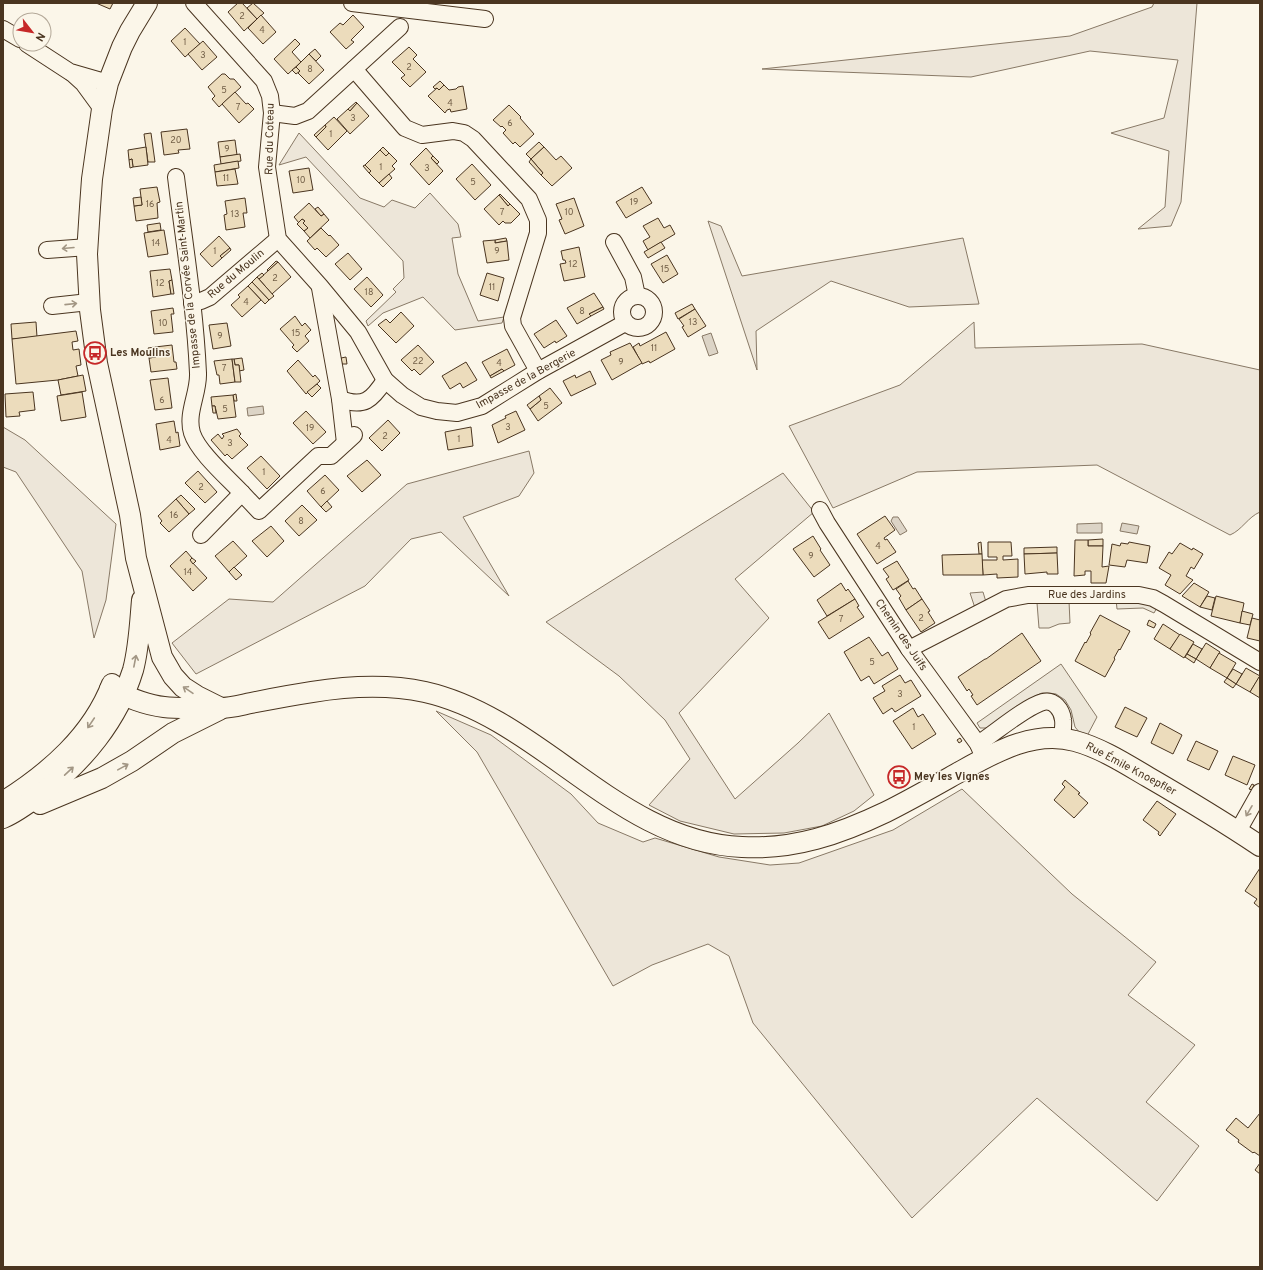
<svg xmlns="http://www.w3.org/2000/svg" width="1263" height="1270" font-family="Overpass,sans-serif">
  <style>
    .green { fill: #ede6d9; stroke: #887966 }
    .parking { fill: #ede7d9; stroke: #887966 }
    .water { fill: #dcd4c6; stroke: #887966 }
    .building { fill: #ecdcbc; stroke: #4a3520 }
    .lines { fill: none; stroke-linecap: round; stroke-linejoin: round }
    .minor-casing { stroke: #4a3520; stroke-width: 18 }
    .major-casing { stroke: #4a3520; stroke-width: 22 }
    .minor { stroke: #fbf6e9; stroke-width: 16 }
    .major { stroke: #fbf6e9; stroke-width: 20 }
    .oneway { stroke: #a29684 }
    .labels { text-anchor: middle; dominant-baseline: central; stroke-width: 3; stroke-linejoin: round; paint-order: stroke }
    .number-label { font-size: 9px; fill: #725f47 }
    .street-label { font-size: 11px; fill: #4a3520; stroke: #fbf6e9 }
    .poi-label { font-size: 11px; font-weight: bold; fill: #4a3520; stroke: #fbf6e9; text-anchor: start }
  </style>
  <rect width="100%" height="100%" fill="#fbf6e9"/>
  <g class="green">
    <polygon points="1154,3 1197,3 1181,202 1171,226 1138,229 1165,207 1169,151 1111,133 1164,118 1178,60 1090,51 971,77 762,69 1070,36 1152,7"/>
    <polygon points="299,133 360,198 384,207 392,200 415,208 430,193 458,224 461,237 452,238 458,274 478,321 504,317 502,323 455,330 423,297 383,313 368,326 366,321 396,292 393,289 404,278 403,261 306,157 279,165"/>
    <polygon points="708,221 721,226 742,276 963,238 979,304 909,307 831,281 756,331 757,370"/>
    <path d="M 974,322 L 975,348 L 1142,344 L 1260,370 L 1260,512 C 1248,517 1242,530 1230,535 L 1097,465 L 917,472 L 833,508 L 789,426 L 900,385 Z"/>
    <polygon points="3,427 25,440 116,524 106,600 94,638 82,571 16,472 3,467"/>
    <polygon points="529,451 534,473 519,496 463,517 509,596 441,532 411,539 365,586 196,674 172,643 229,599 273,602 407,484"/>
    <polygon points="783,473 814,512 735,579 769,618 679,713 735,799 798,743 829,713 874,795 854,811 822,826 784,833 734,834 680,821 649,805 690,759 665,720 619,676 546,622"/>
    <polygon points="983,592 986,602 975,608 970,593"/>
    <polygon points="436,711 491,735 571,794 598,823 643,842 655,838 719,857 770,865 799,863 893,830 962,789 1072,894 1156,962 1128,995 1195,1045 1146,1102 1199,1146 1157,1201 1037,1098 912,1218 753,1023 729,956 708,944 652,965 613,986 477,752"/>
  </g>
  <g class="parking">
    <polygon points="1116,599 1159,604 1154,613 1143,608 1117,609"/>
    <polygon points="1069,601 1070,623 1059,624 1049,628 1039,628 1037,603"/>
    <polygon points="1061,664 1097,717 1087,736 1080,733 1075,727 1071,710 1065,700 1056,694 1049,693 1042,693 1035,696 994,724 988,728 980,728 977,723"/>
  </g>
  <g class="water">
    <polygon points="711,333 718,353 709,356 702,336"/>
    <polygon points="263,406 264,414 248,416 247,408"/>
    <polygon points="893,517 898,517 907,531 900,535 891,521"/>
    <polygon points="1102,523 1102,533 1077,533 1077,524"/>
    <polygon points="1122,523 1139,526 1137,534 1120,531"/>
  </g>
  <g class="building">
    <polygon points="96,3 113,3 110,9"/>
    <polygon points="238,3 242,3 257,19 244,31 228,12"/>
    <polygon points="253,3 264,13 257,19 247,8"/>
    <polygon points="261,15 276,32 263,44 248,28"/>
    <polygon points="353,15 364,27 351,40 354,42 346,49 330,32 340,23 343,25"/>
    <polygon points="185,28 200,44 185,57 171,41"/>
    <polygon points="295,39 300,44 292,52 301,62 288,74 274,59"/>
    <polygon points="203,41 217,57 202,70 188,54"/>
    <polygon points="409,47 417,55 413,59 426,72 410,87 401,78 405,75 392,62"/>
    <polygon points="315,49 321,56 316,61 309,54"/>
    <polygon points="309,54 324,70 309,84 298,73 300,71 296,67"/>
    <polygon points="296,67 300,71 296,74 292,70"/>
    <polygon points="222,74 225,74 230,79 234,79 241,87 219,107 212,99 215,96 208,87"/>
    <polygon points="440,81 444,85 439,90 437,88 435,89 433,87"/>
    <polygon points="444,85 449,90 456,89 458,87 463,86 467,109 451,112 450,109 447,110 445,113 428,96 437,88 439,90"/>
    <polygon points="235,92 246,104 248,103 254,109 239,123 222,104"/>
    <polygon points="356,102 357,103 350,111 348,109"/>
    <polygon points="357,103 369,116 350,134 337,119 348,109 350,111"/>
    <polygon points="509,105 521,117 520,118 534,134 520,147 515,142 513,144 503,133 506,130 502,126 501,127 493,120"/>
    <polygon points="334,117 347,131 328,150 316,137 326,127 325,125"/>
    <polygon points="325,125 326,127 316,137 314,135"/>
    <polygon points="187,129 190,149 178,150 179,153 164,155 161,132"/>
    <polygon points="151,133 155,162 148,162 144,134"/>
    <polygon points="235,140 237,155 220,157 218,142"/>
    <polygon points="539,142 544,147 531,159 526,154"/>
    <polygon points="146,147 148,165 133,167 132,159 129,160 128,150"/>
    <polygon points="383,147 389,153 386,156 380,150"/>
    <polygon points="544,147 556,160 561,156 572,168 552,186 541,175 543,173 531,159"/>
    <polygon points="426,148 433,156 431,158 443,171 429,185 410,164"/>
    <polygon points="380,150 386,156 389,153 397,161 392,166 395,169 379,183 369,173 371,171 365,165"/>
    <polygon points="240,154 241,161 221,164 220,157"/>
    <polygon points="433,156 439,162 437,164 431,158"/>
    <polygon points="132,159 133,167 130,168 129,160"/>
    <polygon points="531,159 543,173 541,175 529,162"/>
    <polygon points="238,161 239,168 215,172 214,165"/>
    <polygon points="472,164 491,185 475,200 456,179"/>
    <polygon points="365,165 371,171 369,173 363,166"/>
    <polygon points="309,168 313,190 293,193 289,171"/>
    <polygon points="235,169 238,184 217,186 215,172"/>
    <polygon points="389,174 392,178 383,187 379,183"/>
    <polygon points="157,187 160,202 157,203 158,218 136,221 134,206 142,205 140,189"/>
    <polygon points="642,187 652,203 626,218 616,202"/>
    <polygon points="500,194 510,204 508,206 499,195"/>
    <polygon points="499,195 508,206 510,204 520,214 511,223 505,223 503,221 499,225 484,209"/>
    <polygon points="141,197 142,205 134,206 133,198"/>
    <polygon points="245,198 247,213 243,213 245,227 226,230 224,215 227,214 225,201"/>
    <polygon points="574,198 584,226 565,234 559,220 562,219 556,204"/>
    <polygon points="309,203 321,216 324,214 329,220 310,238 304,231 308,228 303,223 305,221 302,219 299,223 294,217"/>
    <polygon points="318,207 324,214 321,216 315,209"/>
    <polygon points="658,218 664,228 670,225 675,234 648,250 643,241 650,237 643,226"/>
    <polygon points="302,219 305,221 303,223 308,228 304,231 297,224"/>
    <polygon points="160,223 161,230 148,232 147,225"/>
    <polygon points="321,228 329,236 330,235 339,245 326,257 317,248 315,250 307,241"/>
    <polygon points="164,230 168,254 148,257 144,233"/>
    <polygon points="219,236 230,248 220,256 222,258 212,267 200,254"/>
    <polygon points="506,238 507,241 495,243 495,240"/>
    <polygon points="495,240 495,243 507,241 509,260 487,263 483,241"/>
    <polygon points="661,242 665,248 648,258 644,252"/>
    <polygon points="579,247 585,277 564,281 560,264 566,263 565,260 563,260 561,251"/>
    <polygon points="230,248 231,250 222,258 220,256"/>
    <polygon points="348,253 362,269 350,280 335,264"/>
    <polygon points="667,255 678,274 663,283 651,264"/>
    <polygon points="276,261 278,262 268,271 267,270"/>
    <polygon points="278,262 291,277 272,294 259,279"/>
    <polygon points="170,269 172,280 169,281 171,294 153,297 150,271"/>
    <polygon points="262,273 264,275 259,279 257,277"/>
    <polygon points="487,273 504,278 498,301 480,295"/>
    <polygon points="257,277 274,296 269,300 252,282"/>
    <polygon points="367,277 383,295 371,307 354,289"/>
    <polygon points="172,280 174,294 171,294 169,281"/>
    <polygon points="252,282 269,300 265,304 248,286"/>
    <polygon points="248,286 261,300 242,317 231,305 240,297 238,295"/>
    <polygon points="594,293 603,307 589,314 591,316 577,324 567,308"/>
    <polygon points="692,304 695,309 678,319 675,313"/>
    <polygon points="603,307 604,309 591,316 589,314"/>
    <polygon points="173,308 174,314 171,314 173,332 154,334 151,311"/>
    <polygon points="695,309 706,326 688,337 682,327 684,326 679,319"/>
    <polygon points="401,312 414,326 396,343 378,325 386,319 390,323"/>
    <polygon points="295,316 302,326 305,323 311,330 305,336 309,341 297,352 292,347 294,345 280,329"/>
    <polygon points="556,320 567,336 556,343 555,341 544,348 534,334"/>
    <polygon points="36,322 37,337 12,339 11,324"/>
    <polygon points="227,323 231,346 213,349 209,325"/>
    <polygon points="76,331 78,341 72,342 73,350 79,349 81,365 76,366 78,376 58,380 16,384 12,339"/>
    <polygon points="666,332 675,349 650,363 649,361 642,364 633,347 639,343 640,346"/>
    <polygon points="630,343 642,363 612,380 601,360 611,355 610,352"/>
    <polygon points="172,345 174,362 176,362 177,369 151,372 149,358 156,357 155,347"/>
    <polygon points="418,345 434,362 420,375 414,369 412,371 401,360"/>
    <polygon points="155,347 156,357 149,358 148,348"/>
    <polygon points="507,349 515,365 504,371 502,369 490,376 482,362"/>
    <polygon points="346,357 347,364 342,364 341,358"/>
    <polygon points="242,358 244,370 239,371 239,365 235,365 234,359"/>
    <polygon points="232,359 235,382 220,384 219,375 217,375 214,361"/>
    <polygon points="232,359 234,359 235,365 239,365 241,382 235,382"/>
    <polygon points="298,360 313,377 315,375 320,381 306,394 287,371"/>
    <polygon points="466,362 477,380 463,388 460,383 450,389 442,376"/>
    <polygon points="502,369 504,371 491,378 490,376"/>
    <polygon points="590,371 596,384 571,396 563,381 575,375 576,378"/>
    <polygon points="83,375 86,391 61,395 58,380"/>
    <polygon points="168,378 172,408 155,410 150,380"/>
    <polygon points="317,384 321,388 312,397 307,392"/>
    <polygon points="550,388 562,403 538,421 530,409 541,400 539,396"/>
    <polygon points="33,392 35,410 19,412 20,416 6,417 5,394"/>
    <polygon points="82,392 86,417 61,421 57,396"/>
    <polygon points="236,394 237,401 234,401 233,395"/>
    <polygon points="233,395 236,417 218,419 215,406 212,406 211,397"/>
    <polygon points="539,396 541,400 530,409 527,405"/>
    <polygon points="212,406 215,406 216,413 213,413"/>
    <polygon points="306,411 326,432 313,444 293,423"/>
    <polygon points="516,411 525,430 498,443 492,425 506,418 505,416"/>
    <polygon points="388,420 400,433 382,451 369,438"/>
    <polygon points="174,421 176,433 178,432 180,446 160,450 156,424"/>
    <polygon points="471,427 473,446 448,450 445,432"/>
    <polygon points="237,429 241,434 239,436 248,445 232,459 227,454 225,456 211,440 218,434 222,439 224,436 222,434"/>
    <polygon points="261,456 280,476 267,489 247,468"/>
    <polygon points="367,460 381,475 362,492 347,476"/>
    <polygon points="198,471 217,492 205,503 185,483"/>
    <polygon points="325,475 339,490 321,507 307,491"/>
    <polygon points="181,495 195,509 189,514 176,499"/>
    <polygon points="176,499 189,514 169,532 160,523 162,521 158,516"/>
    <polygon points="327,501 332,507 326,512 321,507"/>
    <polygon points="302,505 317,520 299,536 285,521"/>
    <polygon points="885,516 895,530 884,538 885,540 887,539 896,552 877,564 857,534"/>
    <polygon points="271,526 284,541 267,557 252,541"/>
    <polygon points="813,536 821,549 820,550 830,565 814,577 793,549"/>
    <polygon points="1103,539 1103,546 1088,546 1088,540"/>
    <polygon points="1075,540 1088,540 1088,546 1103,546 1102,567 1109,566 1106,583 1091,583 1091,571 1085,571 1085,575 1074,576"/>
    <polygon points="233,541 247,556 229,572 215,556"/>
    <polygon points="981,542 982,554 979,554 978,543"/>
    <polygon points="988,542 1011,542 1012,556 1003,556 1003,560 1018,559 1018,577 997,578 997,574 983,575 982,560 997,560 997,557 988,557"/>
    <polygon points="1129,542 1150,546 1147,563 1127,560 1125,567 1109,565 1112,544 1120,546 1121,543 1128,544"/>
    <polygon points="1180,543 1192,550 1193,548 1203,554 1194,569 1191,567 1186,576 1193,580 1180,594 1165,585 1171,575 1159,568 1169,552 1172,554"/>
    <polygon points="1057,547 1057,553 1024,554 1024,548"/>
    <polygon points="186,551 192,558 190,560 207,578 193,591 170,566"/>
    <polygon points="1057,553 1058,574 1047,574 1047,572 1025,574 1024,554"/>
    <polygon points="982,554 983,575 943,575 942,555"/>
    <polygon points="192,558 196,561 193,564 190,560"/>
    <polygon points="897,561 909,580 893,590 886,579 889,577 883,569"/>
    <polygon points="234,567 242,575 236,580 229,572"/>
    <polygon points="908,581 913,589 915,588 922,599 906,610 899,598 901,596 896,589"/>
    <polygon points="841,583 846,591 848,589 855,599 827,616 817,600"/>
    <polygon points="1194,583 1209,592 1200,607 1182,596"/>
    <polygon points="1207,596 1215,598 1212,610 1200,607"/>
    <polygon points="1216,596 1244,603 1240,623 1211,616"/>
    <polygon points="855,599 859,606 857,607 864,617 829,639 818,622"/>
    <polygon points="922,599 930,611 928,612 935,623 921,632 906,610"/>
    <polygon points="1242,611 1253,614 1250,625 1240,623"/>
    <polygon points="1100,615 1130,631 1120,650 1119,649 1114,658 1115,659 1105,677 1075,661 1085,642 1086,643 1091,634 1090,633"/>
    <polygon points="1252,618 1260,620 1260,641 1247,638"/>
    <polygon points="1149,620 1156,624 1154,628 1147,625"/>
    <polygon points="1163,624 1180,635 1170,649 1154,639"/>
    <polygon points="1022,633 1041,661 977,705 971,696 973,695 969,689 967,691 958,677 985,659 986,659"/>
    <polygon points="1180,634 1194,642 1184,658 1170,649"/>
    <polygon points="869,637 882,656 888,652 898,669 874,684 869,676 861,681 844,652"/>
    <polygon points="1206,643 1220,652 1210,668 1196,659"/>
    <polygon points="1193,644 1202,649 1196,659 1187,654"/>
    <polygon points="1219,653 1236,663 1227,678 1210,668"/>
    <polygon points="1187,654 1196,659 1194,663 1185,657"/>
    <polygon points="1246,668 1260,676 1250,692 1236,684"/>
    <polygon points="1233,669 1242,674 1236,684 1227,678"/>
    <polygon points="900,675 905,683 911,680 921,696 895,712 892,708 883,714 873,698 885,691 882,686"/>
    <polygon points="1259,677 1260,678 1260,698 1250,692"/>
    <polygon points="1227,678 1236,684 1233,688 1224,682"/>
    <polygon points="1125,707 1147,718 1137,737 1115,727"/>
    <polygon points="913,708 918,717 923,714 936,734 912,749 893,721"/>
    <polygon points="1160,723 1182,735 1173,754 1151,743"/>
    <polygon points="960,738 962,741 959,743 957,740"/>
    <polygon points="1196,741 1218,751 1209,770 1187,760"/>
    <polygon points="1233,756 1255,765 1247,785 1225,775"/>
    <polygon points="1065,780 1080,793 1078,794 1088,803 1074,818 1054,800 1065,787 1062,784"/>
    <polygon points="1252,784 1254,785 1252,790 1249,789"/>
    <polygon points="1157,801 1176,814 1160,836 1158,834 1159,832 1143,820"/>
    <polygon points="1260,868 1260,908 1254,903 1257,899 1245,891"/>
    <polygon points="1260,1113 1260,1156 1254,1152 1253,1153 1238,1142 1239,1140 1226,1130 1236,1118 1248,1128"/>
    <polygon points="1260,1163 1260,1174 1255,1170"/>
  </g>
  <g class="lines">
    <g class="minor-casing">
      <g id="minor">
        <polyline points="194,3 264,81 270,96 272,113 267,167 278,239 320,286 358,332 385,380 402,395 421,407 437,411 457,413 482,406 538,371 625,323"/>
        <polyline points="352,3 485,19"/>
        <polyline points="3,29 20,39"/>
        <polyline points="27,44 70,72 108,83"/>
        <polyline points="354,69 405,128 422,135 453,131 464,133 473,139 529,199 538,220 538,233 512,318 513,326 538,371"/>
        <polyline points="72,73 83,83 102,109"/>
        <polyline points="272,113 295,116 308,111 400,27"/>
        <path d="M 176,177 C 184,242 195,307 198,373 C 199,393 186,413 192,433 C 198,452 228,478 242,493"/>
        <polyline points="614,242 633,277 637,296"/>
        <polyline points="47,250 88,247"/>
        <polyline points="320,288 340,399 345,443"/>
        <circle cx="638" cy="312" r="16"/>
        <polyline points="192,303 201,301 210,297 278,239"/>
        <polyline points="52,306 89,302"/>
        <path d="M 340,399 C 364,408 372,400 385,380"/>
        <polyline points="820,510 827,523 909,649 978,744 984,758"/>
        <polyline points="201,535 242,493 259,511 318,456 331,456 354,435"/>
        <polyline points="909,649 1006,599 1028,595 1139,595 1153,598 1164,604 1260,662"/>
        <path d="M 978,744 C 995,733 1025,707 1043,702 C 1054,699 1062,710 1063,720 C 1064,726 1062,733 1062,738"/>
        <polyline points="1238,831 1260,792"/>
      </g>
    </g>
    <g class="major-casing">
      <g id="major">
        <polyline points="147,3 130,31 122,47 108,83 102,109 92,179 90,207 87,254 90,310 97,363 130,515 136,558 162,657 173,676 183,687 197,696 219,707"/>
        <path d="M 110,689 C 127,697 145,705 164,707 C 172,708 180,708 189,708 C 199,708 210,709 220,708 C 230,708 241,705 251,703 C 271,699 292,695 312,692 C 349,686 388,684 425,692 C 541,718 618,842 742,847 C 794,850 840,834 886,812 C 912,799 938,784 963,770 C 997,751 1035,730 1075,741 C 1101,748 1126,764 1148,777 C 1186,799 1224,822 1260,846"/>
        <path d="M 3,802 C 49,773 92,736 112,684"/>
        <polyline points="40,804 102,778 132,761 173,733 219,710"/>
        <path d="M 3,818 C 17,812 30,802 42,793 C 83,762 118,720 133,670 C 139,648 140,623 142,600"/>
      </g>
    </g>
    <use href="#minor" class="minor"/>
    <use href="#major" class="major"/>
  </g>
  <defs><path id="oneway-shaft" d="M-6 0H5M1.5-3L5.5 0L1.5 3" fill="none" stroke-width="1.6" stroke-linecap="round" stroke-linejoin="round"/></defs>
  <g class="oneway">
    <use href="#oneway-shaft" transform="translate(68 248) rotate(175)"/>
    <use href="#oneway-shaft" transform="translate(71 304) rotate(-6)"/>
    <use href="#oneway-shaft" transform="translate(135 661) rotate(-79)"/>
    <use href="#oneway-shaft" transform="translate(188 690) rotate(-146)"/>
    <use href="#oneway-shaft" transform="translate(91 723) rotate(124)"/>
    <use href="#oneway-shaft" transform="translate(123 767) rotate(-29)"/>
    <use href="#oneway-shaft" transform="translate(69 771) rotate(-43)"/>
    <use href="#oneway-shaft" transform="translate(1249 811) rotate(120)"/>
  </g>
  <defs>
    <g id="bus-ring" transform="scale(1.15)"><circle r="9.5" fill="#fbf6e9" stroke="#c62828" stroke-width="1.5"/><path d="M-5-6H5V4H4V6H2V4H-2V6H-4V4H-5ZM-3.5-4V0h7V-4ZM-3.5 1.2v1.5H-2V1.2ZM2 1.2v1.5H3.5V1.2Z" fill="#c62828"/></g>
  </defs>
  <g fill-rule="evenodd">
    <use href="#bus-ring" x="95" y="353"/>
    <use href="#bus-ring" x="899" y="777"/>
  </g>
  <g class="labels">
    <g class="number-label">
      <text x="242" y="16">2</text>
      <text x="262" y="30">4</text>
      <text x="185" y="42">1</text>
      <text x="203" y="55">3</text>
      <text x="409" y="67">2</text>
      <text x="310" y="69">8</text>
      <text x="224" y="90">5</text>
      <text x="450" y="103">4</text>
      <text x="238" y="107">7</text>
      <text x="353" y="118">3</text>
      <text x="510" y="123">6</text>
      <text x="331" y="134">1</text>
      <text x="176" y="140">20</text>
      <text x="227" y="149">9</text>
      <text x="381" y="167">1</text>
      <text x="427" y="168">3</text>
      <text x="226" y="178">11</text>
      <text x="301" y="180">10</text>
      <text x="473" y="182">5</text>
      <text x="634" y="202">19</text>
      <text x="150" y="204">16</text>
      <text x="502" y="212">7</text>
      <text x="569" y="212">10</text>
      <text x="235" y="214">13</text>
      <text x="156" y="243">14</text>
      <text x="215" y="251">1</text>
      <text x="497" y="251">9</text>
      <text x="573" y="264">12</text>
      <text x="665" y="269">15</text>
      <text x="275" y="278">2</text>
      <text x="160" y="283">12</text>
      <text x="492" y="287">11</text>
      <text x="369" y="292">18</text>
      <text x="246" y="302">4</text>
      <text x="582" y="311">8</text>
      <text x="693" y="322">13</text>
      <text x="163" y="323">10</text>
      <text x="296" y="333">15</text>
      <text x="220" y="336">9</text>
      <text x="654" y="348">11</text>
      <text x="418" y="361">22</text>
      <text x="621" y="362">9</text>
      <text x="499" y="363">4</text>
      <text x="224" y="368">7</text>
      <text x="162" y="400">6</text>
      <text x="546" y="406">5</text>
      <text x="225" y="409">5</text>
      <text x="508" y="427">3</text>
      <text x="310" y="428">19</text>
      <text x="385" y="436">2</text>
      <text x="459" y="439">1</text>
      <text x="169" y="440">4</text>
      <text x="230" y="443">3</text>
      <text x="264" y="472">1</text>
      <text x="201" y="487">2</text>
      <text x="323" y="491">6</text>
      <text x="174" y="515">16</text>
      <text x="301" y="521">8</text>
      <text x="878" y="546">4</text>
      <text x="811" y="556">9</text>
      <text x="188" y="572">14</text>
      <text x="921" y="618">2</text>
      <text x="841" y="619">7</text>
      <text x="872" y="662">5</text>
      <text x="900" y="694">3</text>
      <text x="914" y="727">1</text>
    </g>
    <g class="street-label">
      <text transform="translate(270 139) rotate(-89)">Rue du Coteau</text>
      <text transform="translate(236 274) rotate(-40)">Rue du Moulin</text>
      <text transform="translate(188 285) rotate(-96)">Impasse de la Corvée Saint-Martin</text>
      <text transform="translate(526 379) rotate(-29)">Impasse de la Bergerie</text>
      <text x="1087" y="595">Rue des Jardins</text>
      <text transform="translate(901 635) rotate(56)">Chemin des Juifs</text>
      <text transform="translate(1131 769) rotate(28)">Rue Émile Knoepfler</text>
    </g>
    <g class="poi-label">
      <text x="110" y="353">Les Moulins</text>
      <text x="914" y="777">Mey les Vignes</text>
    </g>
  </g>
  <rect width="1263" height="1270" fill="none" stroke="#4a3520" stroke-width="8"/>
  <g transform="translate(32 32) rotate(121)"><circle r="19" fill="#fbf6e9" stroke="#b4a999"/>
  <path d="M0-3L7 15L0 10L-7 15Z" fill="#c62828"/>
  <text y="-6" font-size="11" font-weight="bold" text-anchor="middle" fill="#4a3520">N</text>
  </g>
</svg>
